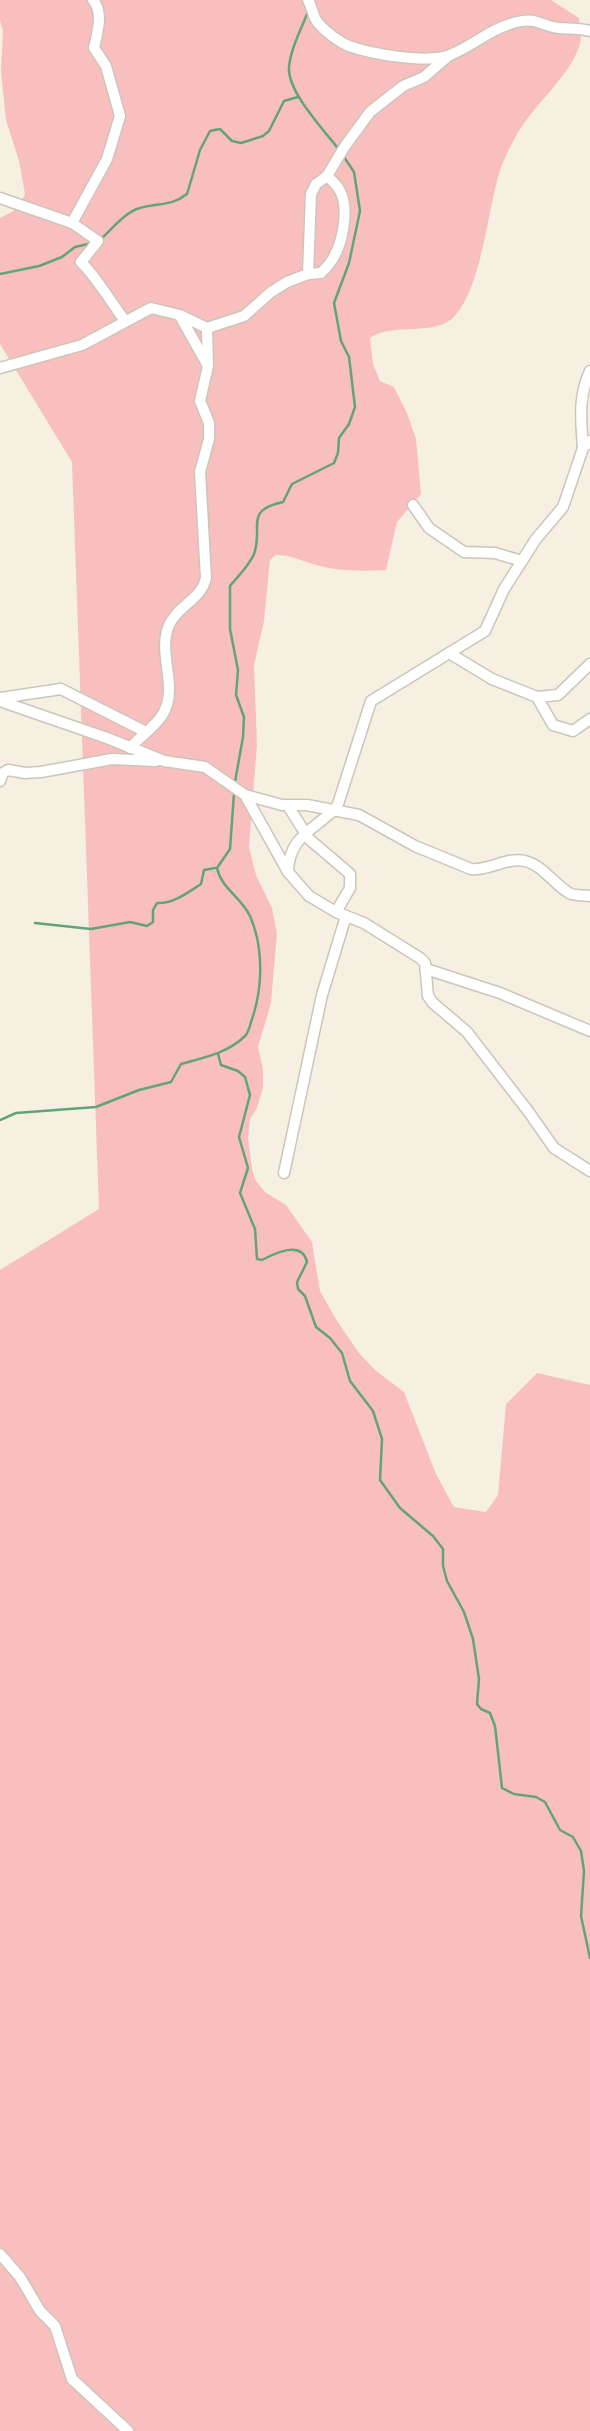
<svg xmlns="http://www.w3.org/2000/svg" width="590" height="2431" font-family="Overpass,sans-serif">
  <style>
    .green { fill: #f9bfbe }
    .lines { fill: none; stroke-linecap: round; stroke-linejoin: round }
    .stream { stroke: #62a477; stroke-width: 2.5 }
    .street-casing { stroke: #cbc6b9; stroke-width: 13 }
    .street { stroke: #fff; stroke-width: 10 }
  </style>
  <rect width="100%" height="100%" fill="#f6f0e3"/>
  <path class="green" d="M 0,0 L 551,0 L 579,18 C 579,26 582,37 580,44 C 570,78 530,107 514,140 C 508,151 502,163 499,174 C 487,214 482,284 455,316 C 436,337 393,322 370,338 L 373,364 L 380,381 L 394,387 L 407,413 L 416,439 L 421,494 L 397,522 L 386,570 C 362,571 337,572 313,564 C 300,560 290,555 276,555 L 270,560 L 264,621 L 254,665 L 257,744 L 249,847 L 256,875 L 272,908 L 277,933 L 271,1003 L 258,1047 L 263,1069 L 263,1088 L 257,1108 L 250,1119 L 248,1138 L 252,1169 L 256,1181 L 265,1192 L 286,1205 L 312,1242 L 320,1291 L 337,1321 L 359,1353 L 375,1370 L 404,1392 L 436,1474 L 454,1507 L 486,1512 L 498,1495 L 506,1404 L 537,1373 L 590,1385 L 590,2431 L 0,2431 L 0,1270 L 99,1209 L 72,462 L 0,344 L 0,218 L 17,209 L 25,194 L 19,161 L 6,120 L 1,72 L 3,31 L 0,21 Z"/>
  <g class="lines">
    <g class="stream">
      <path d="M 309,9 C 302,28 291,47 289,67 C 287,92 325,131 340,151"/>
      <path d="M 101,239 C 112,229 125,212 140,208 C 158,203 172,206 187,194 L 200,150 L 210,131 L 220,129 L 232,141 L 241,143 L 263,136 L 269,131 L 284,101 L 298,97"/>
      <polyline points="0,274 39,266 62,257 75,247 92,243"/>
      <path d="M 235,782 L 243,737 L 244,717 L 236,695 L 238,670 L 230,629 L 230,586 C 238,576 249,566 254,554 C 264,526 243,511 283,502 L 292,484 L 334,463 L 338,453 L 339,438 L 349,424 L 355,407 L 349,357 L 341,341 L 334,303 L 349,263 L 360,211 L 354,172 L 344,157"/>
      <path d="M 35,923 L 91,929 L 130,922 L 147,926 L 153,922 L 153,910 L 157,903 C 173,904 187,893 201,884 L 204,870 L 215,868"/>
      <path d="M 218,1054 L 221,1065 L 238,1071 L 245,1077 L 250,1095 L 239,1137 L 248,1168 L 240,1193 L 255,1229 L 257,1259 L 262,1260 C 275,1253 302,1240 307,1262 L 297,1282 L 298,1289 L 305,1296 L 316,1327 L 330,1338 L 342,1353 L 350,1381 L 373,1411 L 382,1439 L 380,1480 L 400,1508 L 433,1536 L 443,1549 L 443,1566 L 447,1581 L 464,1612 L 473,1639 L 479,1679 L 477,1704 L 481,1709 L 490,1713 L 495,1726 L 502,1788 L 514,1794 L 536,1797 L 545,1802 L 560,1830 L 573,1837 L 581,1851 L 584,1871 L 581,1916 L 590,1958"/>
      <path d="M 0,1120 L 16,1113 L 96,1107 L 139,1090 L 171,1082 L 181,1064 C 203,1058 228,1053 245,1036 C 248,1033 250,1026 251,1022 C 263,989 264,948 250,916 C 241,897 221,888 217,868 L 230,849 L 234,793"/>
    </g>
    <g class="street-casing">
      <g id="street">
        <path d="M 93,0 C 104,13 97,33 94,48 L 106,66 L 120,116 L 107,159 L 72,223 L 98,241 L 81,262 C 98,279 110,301 125,321"/>
        <path d="M 308,0 C 313,8 312,17 319,24 C 326,32 339,42 349,46 C 371,54 428,64 450,55 C 473,46 491,28 517,22 C 537,17 541,26 558,28 C 569,29 579,28 590,31"/>
        <polyline points="0,198 72,223"/>
        <polyline points="308,274 311,194 316,184 327,176 345,146 370,112 403,86 424,77 446,58"/>
        <polyline points="180,316 207,364"/>
        <path d="M 0,368 L 82,345 L 151,308 L 180,315 L 207,328 L 244,316 L 271,292 L 287,282 L 308,274 L 321,273 C 325,269 329,265 332,260 C 343,243 350,207 339,189 C 336,184 331,180 327,176"/>
        <path d="M 583,448 C 581,420 578,397 590,371"/>
        <polyline points="413,505 429,528 464,552 495,553 522,561"/>
        <polyline points="449,653 492,679 537,697 553,725 573,731 590,719"/>
        <polyline points="537,697 558,695 590,664"/>
        <polyline points="0,698 61,689 146,732"/>
        <polyline points="0,701 107,738 164,761 205,767 245,795 288,872 309,896 336,912 364,923 420,958 425,963 428,996 433,1003 467,1032 528,1111 554,1148 590,1171"/>
        <path d="M 130,748 C 141,735 157,726 164,712 C 178,685 157,652 169,625 C 178,605 201,600 206,578 L 200,472 L 209,439 L 209,423 L 200,401 L 208,366 L 207,328"/>
        <polyline points="0,781 3,773 8,770 25,773 41,772 112,759 156,761"/>
        <path d="M 245,795 L 282,805 L 307,805 L 359,815 L 415,846 L 471,869 C 490,871 505,857 525,861 C 542,865 554,884 569,893 C 574,896 583,895 590,896"/>
        <polyline points="288,806 309,839 350,874 350,888 336,912"/>
        <path d="M 288,872 C 289,837 312,831 335,809 L 338,804 L 371,701 L 485,631 L 504,589 L 536,539 L 563,507 L 583,448 L 590,441"/>
        <polyline points="426,969 500,993 590,1031"/>
        <polyline points="284,1173 322,995 346,916"/>
        <polyline points="0,2254 20,2277 40,2311 55,2326 72,2379 128,2431"/>
      </g>
    </g>
    <use href="#street" class="street"/>
  </g>
</svg>
